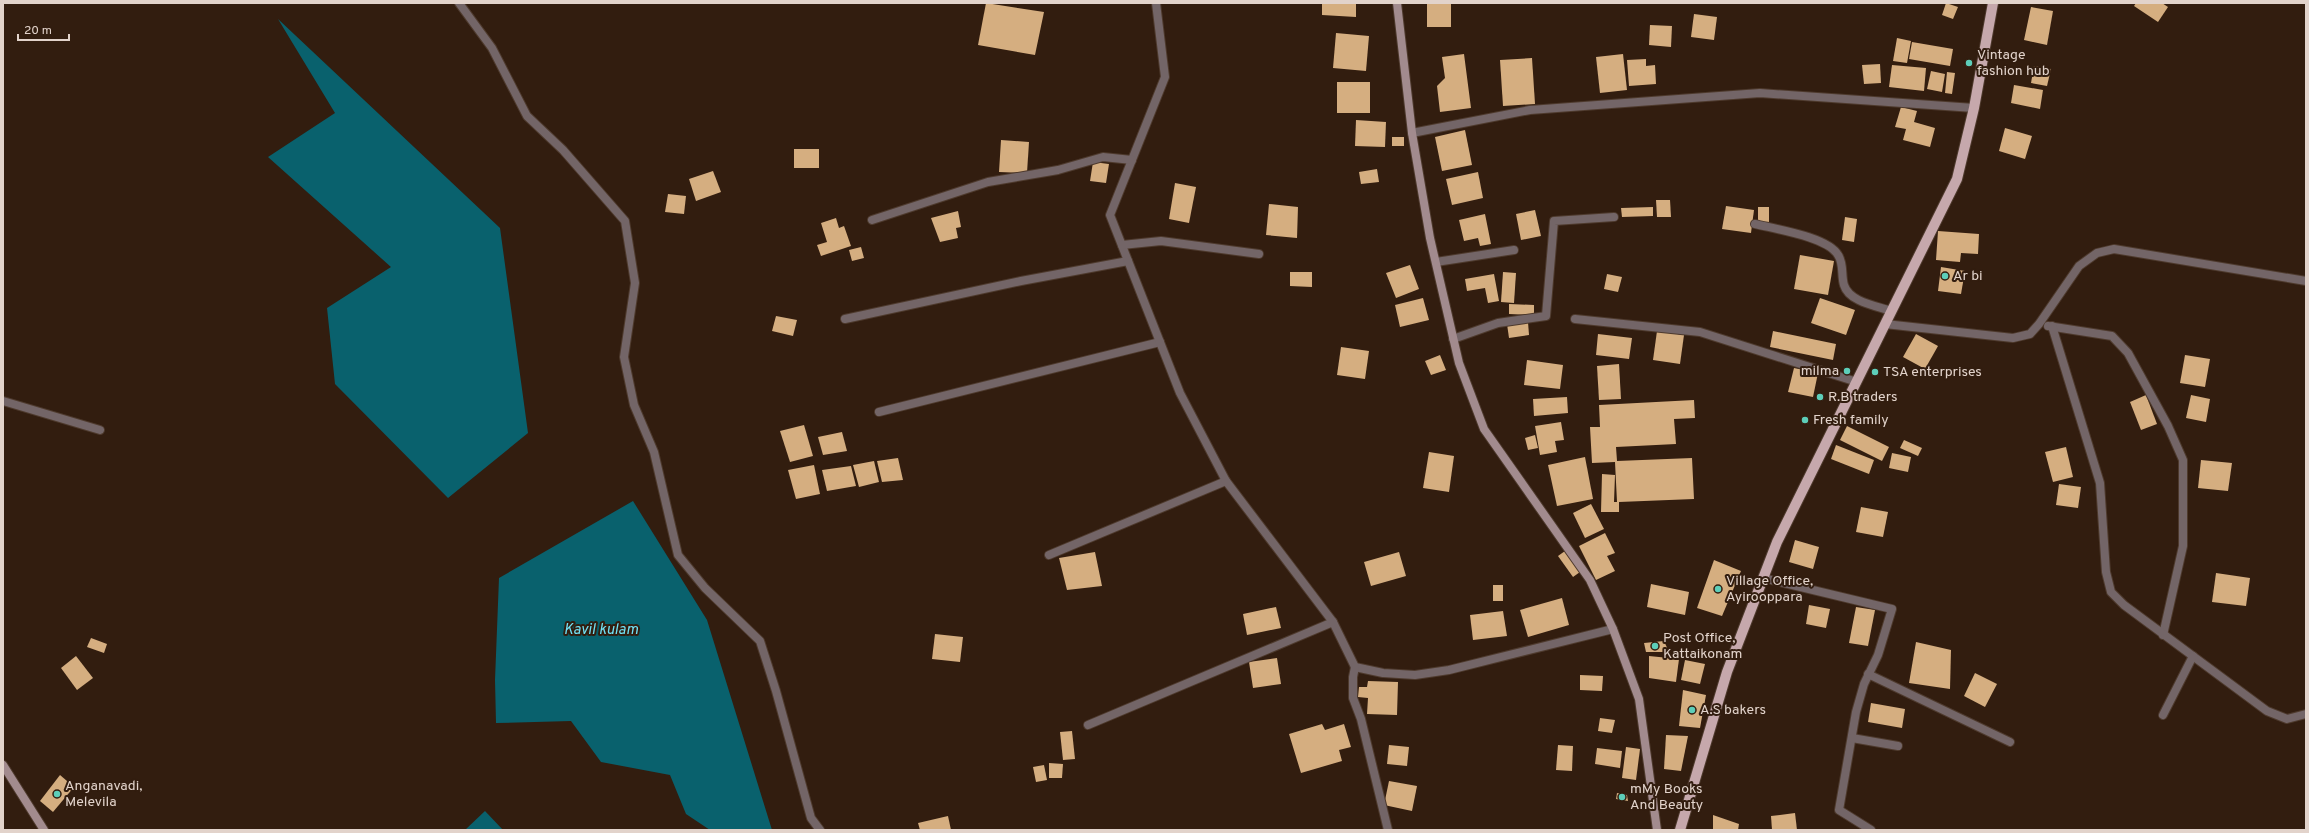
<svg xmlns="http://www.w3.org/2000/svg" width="2309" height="833" font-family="Overpass,sans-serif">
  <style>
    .water { fill: #09616d }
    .building { fill: #d5ae80 }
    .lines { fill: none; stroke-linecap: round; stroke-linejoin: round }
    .service-casing { stroke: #4e3a2d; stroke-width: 10 }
    .minor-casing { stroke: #4e3a2d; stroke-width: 10 }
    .secondary-casing { stroke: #4e3a2d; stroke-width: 10 }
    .primary-casing { stroke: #4e3a2d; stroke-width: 12 }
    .service { stroke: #736567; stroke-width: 8 }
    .minor { stroke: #736567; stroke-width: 8 }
    .secondary { stroke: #a28b8e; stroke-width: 8 }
    .primary { stroke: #c6a8ac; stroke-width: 10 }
    .poi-dot { fill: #5dceb9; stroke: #321d0f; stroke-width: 1.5 }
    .labels { text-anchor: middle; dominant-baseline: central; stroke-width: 4; stroke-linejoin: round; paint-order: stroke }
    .poi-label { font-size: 14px; fill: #e2d3cb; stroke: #321d0f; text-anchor: start }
    .water-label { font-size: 15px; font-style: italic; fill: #72e2f6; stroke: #321d0f }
  </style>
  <rect width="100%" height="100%" fill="#321d0f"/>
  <g class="water">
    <polygon points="278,19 500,228 528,433 448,498 335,384 327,308 391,267 268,157 335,113"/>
    <polygon points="633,501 707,620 772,830 710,830 686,814 670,775 601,762 571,721 496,723 495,680 499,578"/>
    <polygon points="485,811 503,830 465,830"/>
  </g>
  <g class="building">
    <polygon points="986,3 1044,12 1035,55 978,45"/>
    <polygon points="1322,3 1356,3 1356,17 1322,15"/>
    <rect x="1427" y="3" width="24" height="24"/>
    <polygon points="1946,3 1958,7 1953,19 1942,15"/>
    <polygon points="2136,3 2162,3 2168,7 2158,22 2134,6"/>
    <polygon points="2031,7 2053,11 2047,45 2024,40"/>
    <polygon points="1694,14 1717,17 1714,40 1691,37"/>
    <polygon points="1650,25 1672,26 1671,47 1649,45"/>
    <polygon points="1336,33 1369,36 1366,71 1333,68"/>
    <polygon points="1897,38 1911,41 1907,63 1893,61"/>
    <polygon points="1912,42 1953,49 1950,66 1909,59"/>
    <polygon points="1464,54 1471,108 1440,112 1437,86 1445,78 1442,57"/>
    <polygon points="1623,54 1627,90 1600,93 1596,57"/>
    <polygon points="1532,58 1535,104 1503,106 1500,60"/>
    <polygon points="1646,59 1646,66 1655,65 1656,84 1629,86 1627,60"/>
    <polygon points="1880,64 1881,83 1864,84 1862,65"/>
    <polygon points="1892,65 1926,68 1924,91 1889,87"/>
    <polygon points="2034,66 2051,69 2047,86 2031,83"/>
    <polygon points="1931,71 1945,74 1942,92 1927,89"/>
    <polygon points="1947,72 1955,73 1952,94 1945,93"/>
    <rect x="1337" y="82" width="33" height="31"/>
    <polygon points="2014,85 2043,90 2040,109 2011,103"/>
    <polygon points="1901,107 1917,111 1914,122 1935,128 1930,147 1903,140 1906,129 1895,127"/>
    <polygon points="1356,120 1386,122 1385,147 1355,146"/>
    <polygon points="2005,128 2032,136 2025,159 1999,151"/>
    <polygon points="1465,130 1472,165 1442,171 1435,137"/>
    <rect x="1392" y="137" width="12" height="9"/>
    <polygon points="1001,140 1029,142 1027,173 999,172"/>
    <rect x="794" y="149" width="25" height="19"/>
    <polygon points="1093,162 1109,164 1106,183 1090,181"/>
    <polygon points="1377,169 1379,182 1361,184 1359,172"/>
    <polygon points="713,171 721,192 696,201 689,179"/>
    <polygon points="1478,172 1483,198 1452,205 1446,179"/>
    <polygon points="1175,183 1196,187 1189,223 1169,219"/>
    <polygon points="668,194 686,196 684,214 665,212"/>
    <polygon points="1656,200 1670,200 1671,217 1657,217"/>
    <polygon points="1269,204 1298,207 1297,238 1266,235"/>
    <polygon points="1726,206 1754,210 1751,233 1722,229"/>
    <polygon points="1653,207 1653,216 1622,217 1621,208"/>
    <rect x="1758" y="207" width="11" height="16"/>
    <polygon points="1535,210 1541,236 1521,240 1516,214"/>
    <polygon points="958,211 961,227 956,228 958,238 940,242 931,218"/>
    <polygon points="1485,214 1491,244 1480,246 1478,238 1464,241 1459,220"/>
    <polygon points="1845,217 1857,219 1854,242 1842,240"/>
    <polygon points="836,218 839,228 844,226 851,246 821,256 817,245 827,242 821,223"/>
    <polygon points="1938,231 1979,234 1978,254 1961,253 1960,262 1936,260"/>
    <polygon points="861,247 864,258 852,261 849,250"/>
    <polygon points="1800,255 1834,261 1828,295 1794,289"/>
    <polygon points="1410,265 1419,289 1396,298 1386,273"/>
    <polygon points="1941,267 1965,271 1961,294 1938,291"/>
    <polygon points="1290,272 1312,272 1312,287 1290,286"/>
    <polygon points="1503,272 1516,273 1514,303 1501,302"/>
    <polygon points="1494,274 1499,301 1488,303 1485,288 1467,291 1465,279"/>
    <polygon points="1607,274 1622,277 1618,292 1604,289"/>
    <polygon points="1423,298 1429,320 1400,327 1395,305"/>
    <polygon points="1820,298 1855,310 1846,335 1811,323"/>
    <polygon points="1509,304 1534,305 1534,315 1509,314"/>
    <polygon points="776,316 797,320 793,336 772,331"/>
    <polygon points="1528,322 1529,335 1509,338 1507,324"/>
    <polygon points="1657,331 1684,335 1680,364 1653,360"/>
    <polygon points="1773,331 1836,344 1833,360 1770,347"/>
    <polygon points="1598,334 1632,338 1629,359 1596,355"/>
    <polygon points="1916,334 1938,346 1925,369 1903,357"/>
    <polygon points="1341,347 1369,351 1365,379 1337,375"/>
    <polygon points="1440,355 1446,370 1431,375 1425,361"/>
    <polygon points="2185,355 2210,359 2205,387 2180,383"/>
    <polygon points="1527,360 1563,365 1560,389 1524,385"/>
    <polygon points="1619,364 1621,399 1599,400 1597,366"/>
    <polygon points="1794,368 1818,373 1813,397 1788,392"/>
    <polygon points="2146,395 2157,424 2141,430 2130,402"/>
    <polygon points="2191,395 2210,399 2206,422 2186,418"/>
    <polygon points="1567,397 1568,413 1534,416 1533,399"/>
    <polygon points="1694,400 1695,418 1674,419 1676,444 1616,447 1617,461 1692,458 1694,499 1619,502 1619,512 1601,512 1602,474 1615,475 1614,502 1617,502 1615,462 1592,463 1590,427 1600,427 1599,405"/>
    <polygon points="1561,422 1564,440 1555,441 1557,452 1540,455 1535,426"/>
    <polygon points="804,425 813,456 790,462 780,431"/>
    <polygon points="1847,426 1889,447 1882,461 1840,440"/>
    <polygon points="842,432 847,451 823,455 818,437"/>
    <polygon points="1535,435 1538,448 1528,450 1525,438"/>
    <polygon points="1904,440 1922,448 1918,456 1900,448"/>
    <polygon points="1836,445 1874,460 1869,474 1831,459"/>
    <polygon points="2066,447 2073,477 2053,482 2045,452"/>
    <polygon points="1429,452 1454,456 1449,492 1423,488"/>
    <polygon points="1892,453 1911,457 1908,472 1889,468"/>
    <polygon points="1585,457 1593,499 1557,506 1548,465"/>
    <polygon points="898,458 903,480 882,482 877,461"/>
    <polygon points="2201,460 2232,463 2228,491 2198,488"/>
    <polygon points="874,461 879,482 859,487 853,465"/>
    <polygon points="814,465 820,494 796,499 788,470"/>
    <polygon points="851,466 856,486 827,491 822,470"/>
    <polygon points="2059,484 2081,487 2078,508 2056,505"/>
    <polygon points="1591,504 1604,529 1585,538 1573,513"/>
    <polygon points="1861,507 1888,512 1883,537 1856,532"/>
    <polygon points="1605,533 1615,553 1607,556 1615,571 1596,580 1579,546"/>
    <polygon points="1795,540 1819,547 1813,569 1789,562"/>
    <polygon points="1565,551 1580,572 1573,577 1558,556"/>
    <polygon points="1095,552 1102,586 1067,590 1059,558"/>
    <polygon points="1399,552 1406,576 1371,586 1364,562"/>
    <polygon points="1714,560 1741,571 1722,616 1697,608"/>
    <polygon points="2216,573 2250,578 2246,606 2212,602"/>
    <polygon points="1651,584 1689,592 1685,615 1647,607"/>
    <rect x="1493" y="585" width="10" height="16"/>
    <polygon points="1562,598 1569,625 1528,637 1520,610"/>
    <polygon points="1809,605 1830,609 1826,628 1806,624"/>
    <polygon points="1276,607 1281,628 1247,635 1243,614"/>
    <polygon points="1856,607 1875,610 1868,646 1849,643"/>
    <polygon points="1503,611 1507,636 1473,640 1470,615"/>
    <polygon points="935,634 963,637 960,662 932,659"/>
    <polygon points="91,638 107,644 104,653 87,647"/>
    <polygon points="1664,641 1669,652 1646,652 1644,643"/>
    <polygon points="1916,642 1951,650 1950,689 1909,683"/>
    <polygon points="76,656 93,678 77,690 61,668"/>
    <polygon points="1649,656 1679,659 1676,682 1649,678"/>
    <polygon points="1277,658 1281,684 1253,688 1249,662"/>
    <polygon points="1685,660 1705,664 1700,684 1681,680"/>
    <polygon points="1975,673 1997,684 1985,707 1964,696"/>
    <polygon points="1580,675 1603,676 1602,691 1580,690"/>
    <polygon points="1368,681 1398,682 1397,715 1367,714 1368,698 1358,697 1359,687 1367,687"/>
    <polygon points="1683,690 1706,695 1700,728 1679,726"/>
    <polygon points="1871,703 1905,709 1902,728 1868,722"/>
    <polygon points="1600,718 1615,720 1612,733 1598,731"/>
    <polygon points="1322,724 1325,730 1344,724 1351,747 1339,750 1342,761 1301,773 1289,734"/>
    <polygon points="1072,731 1075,759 1063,760 1060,732"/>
    <polygon points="1666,735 1688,736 1681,771 1664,769"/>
    <polygon points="1389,745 1409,747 1407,766 1387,764"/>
    <polygon points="1558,745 1573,746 1572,771 1556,770"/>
    <polygon points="1626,747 1640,749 1636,780 1622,778"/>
    <polygon points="1597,748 1622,751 1620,768 1595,764"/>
    <polygon points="1049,763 1063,764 1062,778 1049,778"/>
    <polygon points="1044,765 1047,780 1036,782 1033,767"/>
    <polygon points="60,775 74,787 53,812 40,801"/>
    <polygon points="1389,781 1417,786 1412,811 1384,805"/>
    <polygon points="1617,793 1627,795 1628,801 1616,799"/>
    <polygon points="1795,813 1797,830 1772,830 1771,816"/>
    <polygon points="1713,815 1739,824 1738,830 1713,830"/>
    <polygon points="948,816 951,830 920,830 918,823"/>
  </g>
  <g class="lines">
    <g class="service-casing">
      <g id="service">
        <path d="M 1755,224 C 1775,229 1828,237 1838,255 C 1844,263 1841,276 1844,285 C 1849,302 1877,306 1891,311"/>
        <polyline points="845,319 1021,281 1128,261"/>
        <polyline points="879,412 1160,342"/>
        <polyline points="1049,555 1226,481"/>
        <polyline points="1088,725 1333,622"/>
      </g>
    </g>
    <g class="minor-casing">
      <g id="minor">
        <polyline points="459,3 492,48 527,116 563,150 625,221 635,283 624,357 634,405 654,452 678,555 705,588 760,641 776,691 811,818 820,830"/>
        <polyline points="1156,3 1165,77 1110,215 1180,393 1226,481 1333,622 1355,667 1383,673 1415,675 1449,670 1613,629"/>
        <polyline points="1412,133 1530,110 1760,93 1974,108"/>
        <polyline points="872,220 988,182 1058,170 1103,157 1132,160"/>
        <polyline points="1122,245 1161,241 1259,254"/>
        <polyline points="1436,262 1514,250"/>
        <polyline points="1575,319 1700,332 1857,382"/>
        <polyline points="1885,324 2013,338 2030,334 2039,324 2079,266 2097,253 2114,249 2306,281"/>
        <polyline points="2048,326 2112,336 2128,353 2168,426 2183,460 2183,546 2163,635"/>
        <polyline points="2052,326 2100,483 2106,572 2111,592 2124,605 2267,711 2287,719 2306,714"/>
        <polyline points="1453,339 1498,323 1546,316 1554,221 1614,217"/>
        <polyline points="3,401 100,430"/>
        <polyline points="1763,578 1892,609 1878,655 1864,684 1856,712 1839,810 1871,830"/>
        <polyline points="1355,667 1353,677 1353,698 1361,719 1388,830"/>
        <polyline points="1868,674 2010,742"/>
        <polyline points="2163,715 2193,656"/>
        <polyline points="1852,738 1898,746"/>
      </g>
    </g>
    <g class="secondary-casing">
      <g id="secondary">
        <polyline points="1397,3 1412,133 1430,238 1459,363 1484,429 1590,580 1613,629 1639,699 1657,830"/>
        <polyline points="3,765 44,830"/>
      </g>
    </g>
    <g class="primary-casing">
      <polyline id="primary" points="1680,830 1727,672 1777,542 1957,179 1974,108 1993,3"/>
    </g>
    <use href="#service" class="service"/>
    <use href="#minor" class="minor"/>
    <use href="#secondary" class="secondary"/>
    <use href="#primary" class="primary"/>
  </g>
  <g class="poi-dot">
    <circle cx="1969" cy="63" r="4"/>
    <circle cx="1945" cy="276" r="4"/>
    <circle cx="1847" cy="371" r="4"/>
    <circle cx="1875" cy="372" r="4"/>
    <circle cx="1820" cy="397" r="4"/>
    <circle cx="1805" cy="420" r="4"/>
    <circle cx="1718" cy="589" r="4"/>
    <circle cx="1655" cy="646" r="4"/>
    <circle cx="1692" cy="710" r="4"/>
    <circle cx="57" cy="794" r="4"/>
    <circle cx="1622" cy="797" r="4"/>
  </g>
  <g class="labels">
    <g class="poi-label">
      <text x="1977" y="55">Vintage<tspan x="1977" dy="16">fashion hub</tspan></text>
      <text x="1953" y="276">Ar bi</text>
      <text x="1839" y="371" text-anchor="end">milma</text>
      <text x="1883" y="372">TSA enterprises</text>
      <text x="1828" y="397">R.B traders</text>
      <text x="1813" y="420">Fresh family</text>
      <text x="1726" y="581">Village Office,<tspan x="1726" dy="16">Ayirooppara</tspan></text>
      <text x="1663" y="638">Post Office,<tspan x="1663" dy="16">Kattaikonam</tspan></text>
      <text x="1700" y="710">A.S bakers</text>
      <text x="65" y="786">Anganavadi,<tspan x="65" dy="16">Melevila</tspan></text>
      <text x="1630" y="789">mMy Books<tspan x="1630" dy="16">And Beauty</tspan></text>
    </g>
    <g class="water-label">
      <text x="601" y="630">Kavil kulam</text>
    </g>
  </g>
  <rect width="2309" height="833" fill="none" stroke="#e2d3cb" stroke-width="8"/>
  <path d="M18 34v6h51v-6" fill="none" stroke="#e2d3cb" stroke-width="2"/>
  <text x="24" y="34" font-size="12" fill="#e2d3cb" stroke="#321d0f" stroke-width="3" paint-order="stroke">20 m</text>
</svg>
